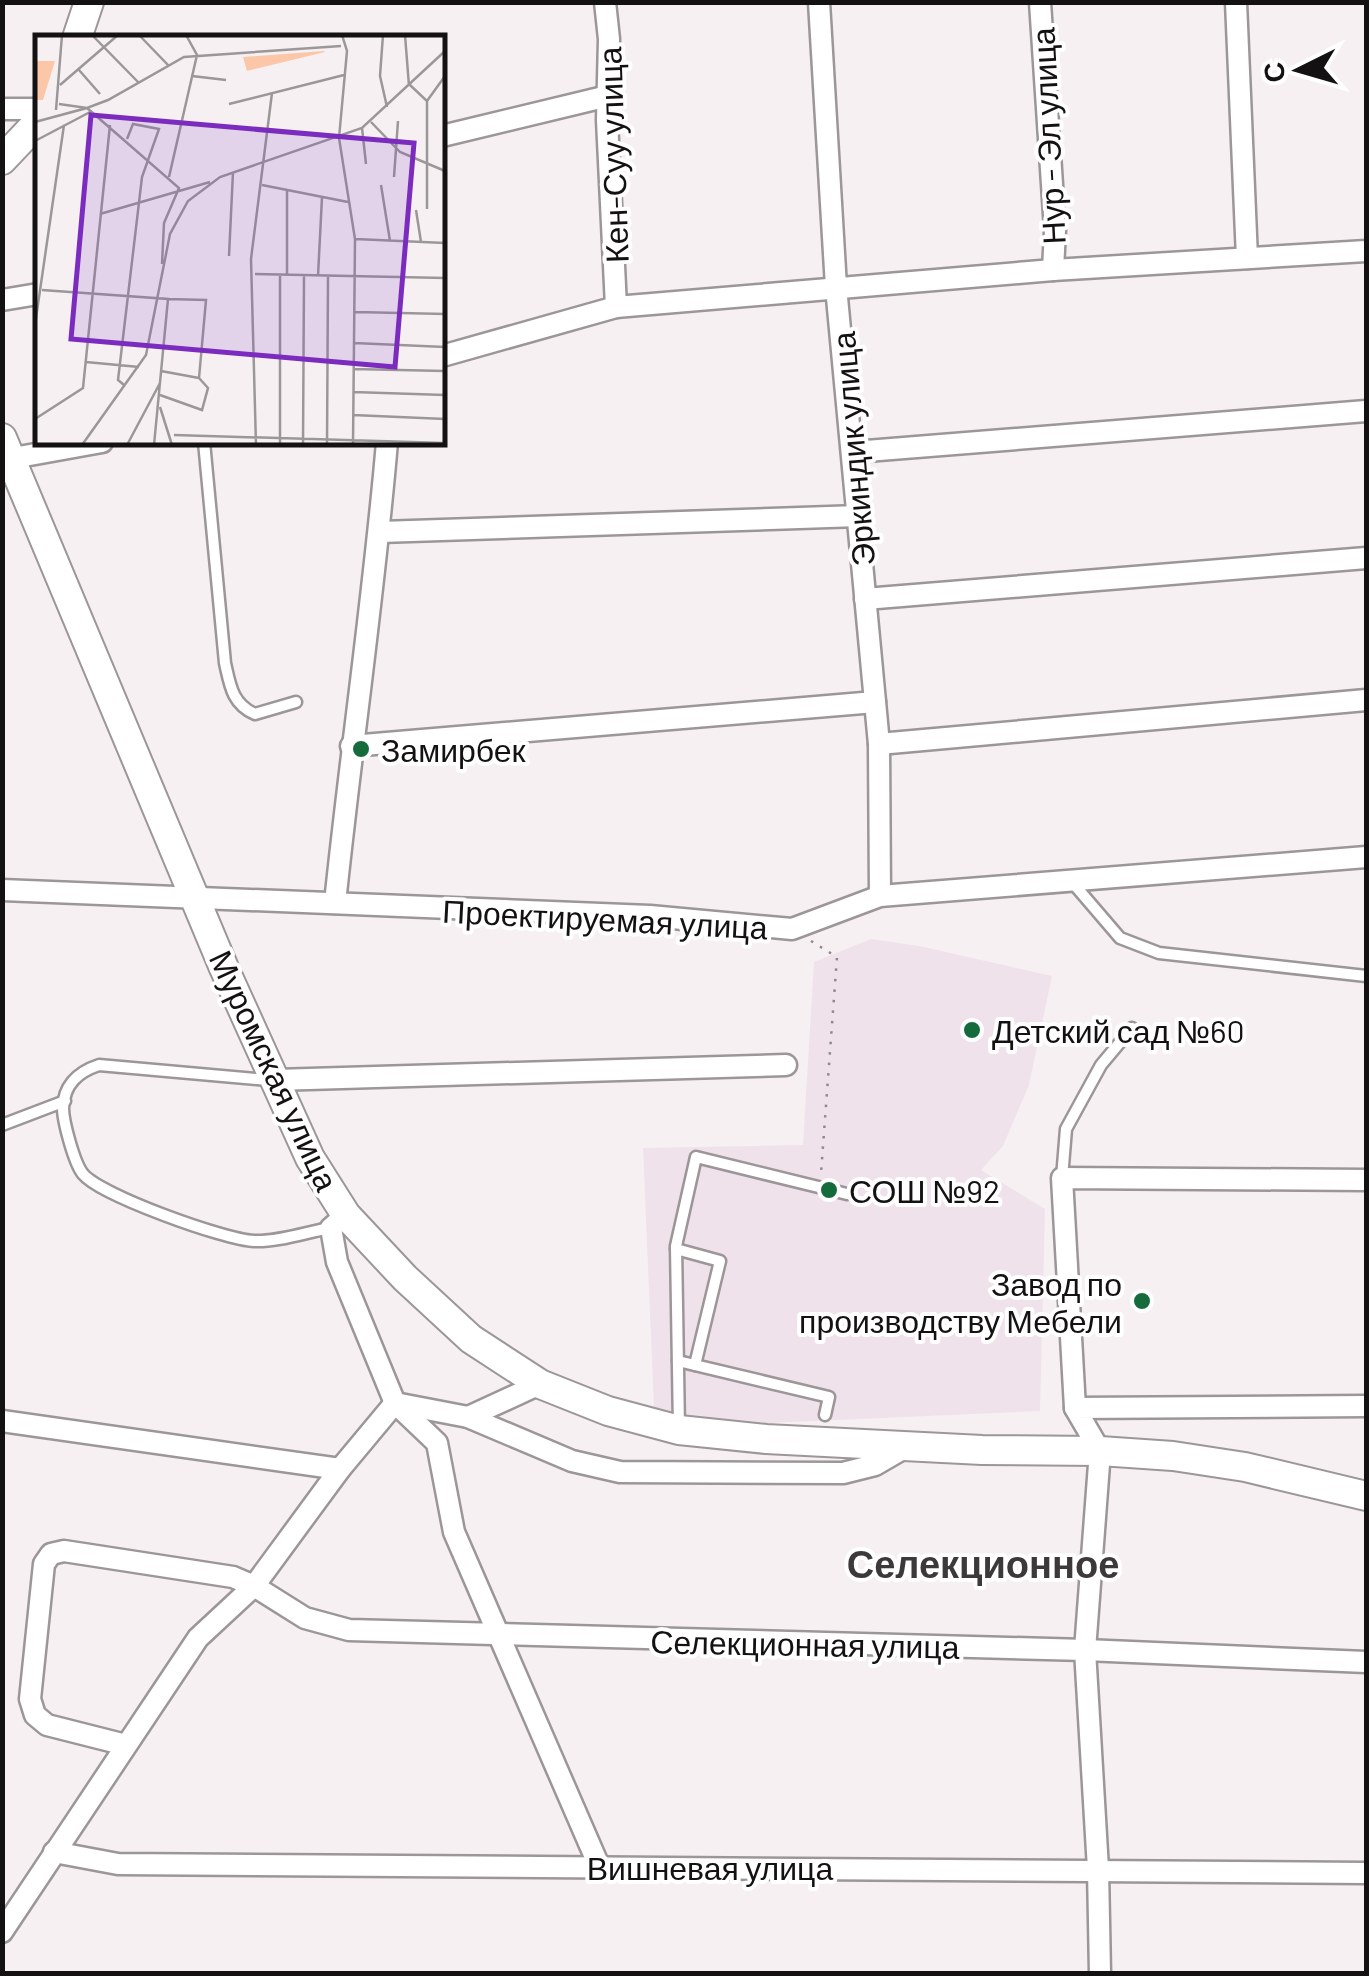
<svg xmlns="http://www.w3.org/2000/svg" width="1369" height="1976" font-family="Barlow,sans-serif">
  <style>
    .built { fill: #f0e2ea }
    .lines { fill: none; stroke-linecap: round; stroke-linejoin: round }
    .lane-casing { stroke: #9c9699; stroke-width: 15 }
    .street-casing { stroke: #9c9699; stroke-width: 25 }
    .secondary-casing { stroke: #9c9699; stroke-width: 32 }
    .path { stroke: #8e8a8c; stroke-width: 2.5; stroke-dasharray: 2.5 8; stroke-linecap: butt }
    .lane { stroke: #fff; stroke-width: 10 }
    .street { stroke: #fff; stroke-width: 20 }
    .secondary { stroke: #fff; stroke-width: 28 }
    .poi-dot { fill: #166b3d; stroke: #fff; stroke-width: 4 }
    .labels { text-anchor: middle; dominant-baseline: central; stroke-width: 8; stroke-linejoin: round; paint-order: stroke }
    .street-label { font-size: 32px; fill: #131112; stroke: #fff }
    .poi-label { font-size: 32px; fill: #131112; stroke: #fff; text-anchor: start }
    .quarter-label { font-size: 38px; font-weight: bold; fill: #3d383a; stroke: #fff }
    .inset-road { fill: none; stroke: #9b9799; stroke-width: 2.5 }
    .view { fill: #7b2cbf; fill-opacity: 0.15; stroke: #7b2cbf; stroke-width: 5 }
    .inset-edge { fill: none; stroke: #131112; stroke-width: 5 }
  </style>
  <rect width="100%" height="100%" fill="#f6f0f3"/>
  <polygon class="built" points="871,939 919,946 1052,976 1029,1085 1003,1146 981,1170 1045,1209 1040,1411 724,1425 654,1407 643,1148 803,1145 814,962"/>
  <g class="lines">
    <g class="lane-casing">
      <g id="lane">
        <path d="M 204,442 L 225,663 C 230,685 232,704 255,714 L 296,702"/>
        <polyline points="1072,882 1120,938 1159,953 1366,976"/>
        <path d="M 268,1080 L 99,1065 C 78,1072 64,1084 63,1108 C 63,1121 74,1163 83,1174 C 100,1195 225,1240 254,1241 C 278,1242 307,1232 330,1228"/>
        <polyline points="2,1125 65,1101"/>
        <polyline points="1062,1178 1066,1129 1101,1065 1132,1028"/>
        <polyline points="676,1249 720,1261 695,1365"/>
        <polyline points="678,1361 829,1397 825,1415"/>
        <polyline points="679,1429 676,1246 696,1157 847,1194"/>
      </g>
    </g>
    <g class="street-casing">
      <g id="street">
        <polyline points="605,2 609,39 607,120 616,307"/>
        <polyline points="819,2 836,287 879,744 880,896"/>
        <polyline points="1040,2 1055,230 1053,270"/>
        <polyline points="1236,2 1247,258"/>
        <polyline points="2,109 38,109"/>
        <polyline points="442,136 608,96"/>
        <polyline points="2,300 38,294"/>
        <polyline points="442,356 616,307 1053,270 1366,251"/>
        <polyline points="854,452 1366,411"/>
        <polyline points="2,460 102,442"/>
        <polyline points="380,532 859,516"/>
        <polyline points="865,599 1366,558"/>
        <polyline points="879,744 1366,700"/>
        <polyline points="351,746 875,702"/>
        <polyline points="2,890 650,916 792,929 880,896 1366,857"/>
        <path d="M 335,903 C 351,749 374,596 387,442"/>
        <polyline points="275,1080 786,1065"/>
        <polyline points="346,1215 331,1228 337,1262 395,1403 437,1443 454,1532 599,1866"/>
        <polyline points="1075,1408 1062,1178 1366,1180"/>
        <polyline points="468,1417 540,1384"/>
        <polyline points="2,1421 340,1469"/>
        <polyline points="126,1745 47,1725 35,1715 30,1699 44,1564 51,1554 64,1551 233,1577 254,1586 305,1618 349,1630 1085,1650 1366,1662"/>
        <polyline points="54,1852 118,1864 1366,1873"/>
        <polyline points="2,1932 198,1638 254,1586 340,1469 395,1403 468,1417 572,1461 620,1472 843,1473 875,1465 906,1447"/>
        <polyline points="1100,1974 1098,1869 1085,1650 1100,1451 1075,1408 1366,1406"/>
      </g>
    </g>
    <g class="secondary-casing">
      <g id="secondary">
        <polyline points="77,38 89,2"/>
        <polyline points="2,160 38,122"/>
        <polyline points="2,438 224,968 310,1158 346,1215 405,1278 471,1339 540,1384 608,1411 679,1430 766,1439 982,1450 1100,1451 1173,1456 1245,1467 1366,1496"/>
      </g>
    </g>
    <polyline class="path" points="811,941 837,957 821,1173"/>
    <use href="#lane" class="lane"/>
    <use href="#street" class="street"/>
    <use href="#secondary" class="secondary"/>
  </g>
  <g class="poi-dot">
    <circle cx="361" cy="749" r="10"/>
    <circle cx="972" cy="1030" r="10"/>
    <circle cx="829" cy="1190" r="10"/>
    <circle cx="1142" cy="1301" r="10"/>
  </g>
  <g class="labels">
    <g class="street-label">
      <text transform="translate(1047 136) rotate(-93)">Нур - Эл улица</text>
      <text transform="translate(612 155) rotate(-92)">Кен-Суу улица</text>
      <text transform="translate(852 449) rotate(-95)">Эркиндик улица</text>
      <text transform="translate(605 918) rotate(3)">Проектируемая улица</text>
      <text transform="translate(275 1070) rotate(65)">Муромская улица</text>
      <text transform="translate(805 1643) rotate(1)">Селекционная улица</text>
      <text x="710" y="1867">Вишневая улица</text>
    </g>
    <g class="poi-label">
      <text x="381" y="749">Замирбек</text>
      <text x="992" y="1030">Детский сад №60</text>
      <text x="849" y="1190">СОШ №92</text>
      <text x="1122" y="1283" text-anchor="end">Завод по<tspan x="1122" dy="37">производству Мебели</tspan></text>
    </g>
    <g class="quarter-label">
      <text x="983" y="1563">Селекционное</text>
    </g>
  </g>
  <g transform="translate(35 35)">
    <rect width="410" height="410" fill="#f6f0f3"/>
    <path d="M 290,17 L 212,36 L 208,22 L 289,16 ZM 0,26 L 20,26 L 8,65 L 0,65 Z" fill="#fbc7a8"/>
    <path class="inset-road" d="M 57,0 L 104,48M 104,0 L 133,30M 307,0 L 312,16 L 304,103 L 320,204 L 318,410M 348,0 L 345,41 L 352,72M 370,0 L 374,51M 44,35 L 65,59M 157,41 L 191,45M 25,50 L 83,0M 375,50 L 392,66 L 392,174M 392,66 L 410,41M 24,69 L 52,73 L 73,65 L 149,22 L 306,11M 194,69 L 309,40M 21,75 L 27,0M 0,87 L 52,73 L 144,153 L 129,188 L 127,229M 336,87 L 365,117 L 410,136M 327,93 L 331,129M 0,106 L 57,76M 134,142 L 162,20 L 151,0M 359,142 L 363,86M 227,150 L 313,167M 346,150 L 355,206M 381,175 L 386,207M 65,179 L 175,147M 320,204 L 410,208M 194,221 L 198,137M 220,239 L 410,243M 245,241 L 245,410M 252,241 L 252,155M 283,241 L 287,162M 7,255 L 133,264 L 119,410M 320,277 L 410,279M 0,290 L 29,90M 319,308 L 410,312M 51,327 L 104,332M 318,334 L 410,336M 126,336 L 164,343 L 171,265 L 133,264M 89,350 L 83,345 L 107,142 L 124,94 L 98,89 L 92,104M 318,357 L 410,360M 125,360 L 167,375 L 173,353 L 164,343M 125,372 L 137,410M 318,380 L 410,384M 0,384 L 48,353 L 75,90M 139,400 L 410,408M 47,410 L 111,320 L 135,199 L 153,166 L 185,142 L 327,93 L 410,16M 92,410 L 125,348M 221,410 L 216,224 L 237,58M 268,410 L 269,241M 292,410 L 293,241"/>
    <path class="view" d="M 56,80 L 379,108 L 360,332 L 36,304 Z"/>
    <rect width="410" height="410" class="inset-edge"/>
  </g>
  <rect width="1369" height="1976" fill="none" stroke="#131112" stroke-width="10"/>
  <g transform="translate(1299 70) rotate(265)" stroke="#ffffff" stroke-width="8" paint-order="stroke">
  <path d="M0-8L18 38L0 25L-18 38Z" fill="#131112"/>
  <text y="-15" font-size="28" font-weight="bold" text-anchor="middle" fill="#131112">С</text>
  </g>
</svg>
